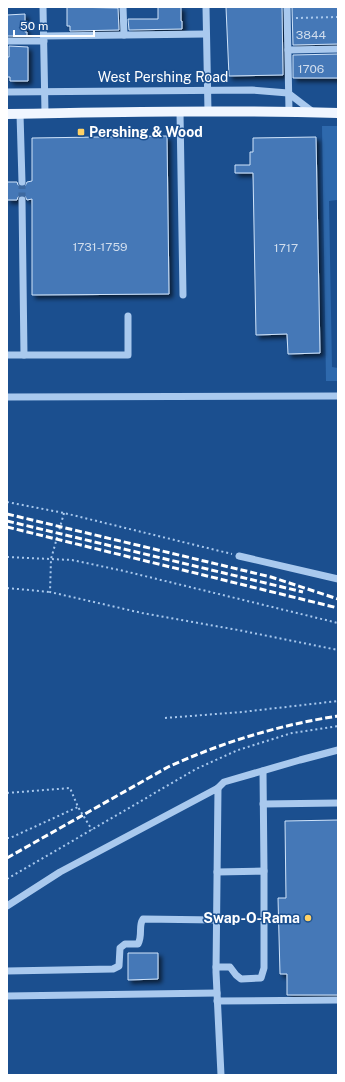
<svg xmlns="http://www.w3.org/2000/svg" width="345" height="1082" font-family="'Public Sans',sans-serif">
  <style>
    .green { fill: #2e69ad }
    .building { fill: #4478b7; stroke: #cfe3fa; filter: url(#shadow) }
    .lines { fill: none; stroke-linecap: round; stroke-linejoin: round }
    .minor-tunnel { stroke: #3d69a0; stroke-width: 7; stroke-dasharray: 7 3.5; stroke-linecap: butt }
    .path { stroke: #a9c9ee; stroke-width: 2; stroke-dasharray: 2 3; stroke-linecap: butt }
    .minor { stroke: #a9c9ee; stroke-width: 7 }
    .major { stroke: #f0f6ff; stroke-width: 10 }
    .rail { stroke: #fff; stroke-width: 3; stroke-dasharray: 7 3; stroke-linecap: butt }
    .poi-dot { fill: #ffd166; stroke: #1b4f8f; stroke-width: 1.5 }
    .labels { text-anchor: middle; dominant-baseline: central; stroke-width: 3; stroke-linejoin: round; paint-order: stroke }
    .number-label { font-size: 12px; fill: #d0dded }
    .street-label { font-size: 14px; fill: #fff; stroke: #1b4f8f }
    .poi-label { font-size: 14px; font-weight: bold; fill: #fff; stroke: #1b4f8f; text-anchor: start }
  </style>
  <defs>
    <filter id="shadow"><feDropShadow dx="3.5" dy="3.5" stdDeviation="2" flood-color="#0009"/></filter>
  </defs>
  <rect width="100%" height="100%" fill="#1b4f8f"/>
  <polygon class="green" points="322,126 338,126 337,200 329,201 332,367 338,368 338,381 326,381"/>
  <g class="building">
    <polygon points="67,7 118,8 119,30 70,31 70,26 67,26"/>
    <polygon points="158,7 181,7 181,21 182,21 182,29 129,30 128,19 158,19"/>
    <polygon points="226,7 282,7 283,75 229,76"/>
    <polygon points="292,7 338,7 338,44 293,45"/>
    <polygon points="25,14 25,32 27,32 27,36 7,36 7,15"/>
    <polygon points="9,46 28,47 28,81 10,81 10,77 7,77 7,57 9,57"/>
    <polygon points="338,54 338,78 293,78 293,55"/>
    <polygon points="167,136 169,294 32,295 32,199 27,200 25,196 22,195 18,197 17,200 7,200 7,182 17,182 18,185 22,187 25,186 27,182 32,181 32,138"/>
    <polygon points="316,137 320,353 288,354 287,334 256,335 253,173 235,173 235,165 250,165 250,152 253,152 253,138"/>
    <polygon points="338,820 338,995 287,995 287,974 280,974 278,898 286,898 285,821"/>
    <polygon points="128,953 158,953 158,979 128,980"/>
  </g>
  <g class="lines">
    <polyline class="minor-tunnel" points="22,182 22,200"/>
    <g class="path">
      <polyline points="296,18 338,17"/>
      <polyline points="7,502 64,513 232,554"/>
      <polyline points="64,513 51,559 50,592 142,613 238,630 338,650"/>
      <polyline points="7,557 72,560 124,571 338,623"/>
      <polyline points="7,588 50,592"/>
      <polyline points="165,718 242,712 338,701"/>
      <polyline points="7,793 70,788 78,807 92,830"/>
      <polyline points="7,838 10,838 78,807"/>
      <polyline points="7,879 196,769 238,750 292,733 338,726"/>
    </g>
    <g class="minor">
      <polyline points="43,7 45,113"/>
      <polyline points="123,7 124,35"/>
      <polyline points="206,7 208,112"/>
      <polyline points="287,7 289,111"/>
      <polyline points="44,36 206,34"/>
      <polyline points="7,41 44,41"/>
      <polyline points="288,50 338,49"/>
      <polyline points="7,92 252,90 288,93 313,112"/>
      <polyline points="180,112 183,295"/>
      <polyline points="20,114 22,182"/>
      <polyline points="7,355 24,355 22,200"/>
      <polyline points="24,355 128,355 128,316"/>
      <polyline points="7,397 338,396"/>
      <polyline points="239,556 338,579"/>
      <polyline points="263,771 264,871"/>
      <polyline points="218,788 224,782 300,760 338,750"/>
      <polyline points="263,804 338,803"/>
      <polyline points="7,906 60,872 218,788 216,972 221,1075"/>
      <polyline points="216,967 230,967 236,975 241,979 261,978 264,968 264,871 217,872"/>
      <path d="M 7,971 L 113,969 L 119,966 L 120,948 L 125,944 L 138,944 C 143,935 138,926 143,919 L 217,920"/>
      <polyline points="7,996 217,993"/>
      <polyline points="217,1001 338,1000"/>
    </g>
    <path class="major" d="M 7,114 C 117,112 228,110 338,113"/>
    <g class="rail">
      <polyline points="7,514 271,577 338,599"/>
      <polyline points="7,521 303,592"/>
      <polyline points="7,527 338,608"/>
      <path d="M 7,858 L 168,767 C 223,742 279,725 338,716"/>
    </g>
  </g>
  <g class="poi-dot">
    <rect x="77" y="128" width="8" height="8" rx="2"/>
    <circle cx="308" cy="918" r="4"/>
  </g>
  <g class="labels">
    <g class="number-label">
      <text x="311" y="35">3844</text>
      <text x="311" y="69">1706</text>
      <text x="100" y="247">1731-1759</text>
      <text x="286" y="248">1717</text>
    </g>
    <g class="street-label">
      <text x="163" y="77">West Pershing Road</text>
    </g>
    <g class="poi-label">
      <text x="89" y="132">Pershing &amp; Wood</text>
      <text x="300" y="918" text-anchor="end">Swap-O-Rama</text>
    </g>
  </g>
  <rect width="345" height="1082" fill="none" stroke="#ffffff" stroke-width="16"/>
  <path d="M14 30v6h80v-6" fill="none" stroke="#ffffff" stroke-width="2"/>
  <text x="20" y="30" font-size="12" fill="#ffffff" stroke="#1b4f8f" stroke-width="3" paint-order="stroke">50 m</text>
</svg>
